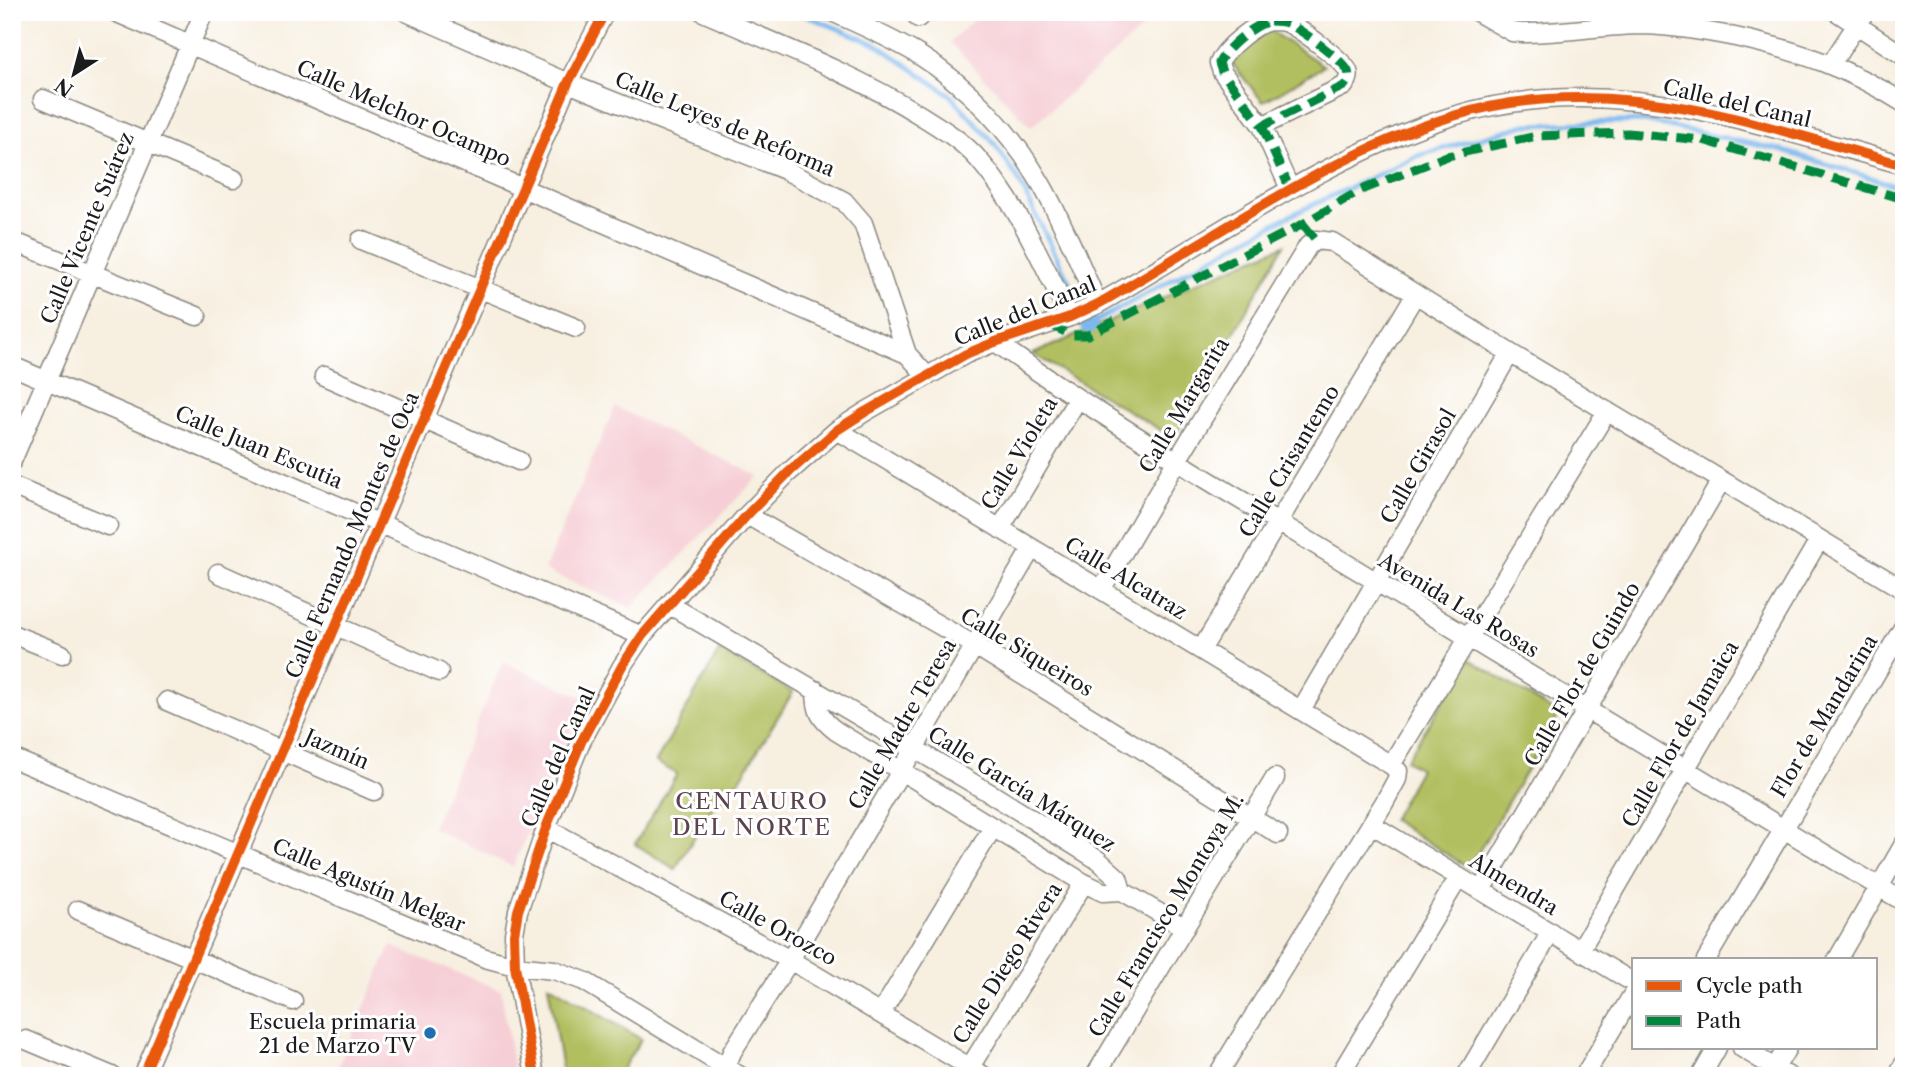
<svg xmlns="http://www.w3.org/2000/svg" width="1916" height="1088" viewBox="0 0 1916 1088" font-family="'Libre Caslon Text',serif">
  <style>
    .built { fill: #f6cfd6 }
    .green { fill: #b2bf61; stroke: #676e3e; stroke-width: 2 }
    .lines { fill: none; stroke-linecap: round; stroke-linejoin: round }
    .stream { stroke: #7cb8ee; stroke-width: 5 }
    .canal { stroke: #7cb8ee; stroke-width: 18 }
    .minor-casing { stroke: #8a867e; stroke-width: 21 }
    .minor { stroke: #fff; stroke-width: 18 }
    .quiet { stroke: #00873e; stroke-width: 9; stroke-dasharray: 18 9; stroke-linecap: butt }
    .cycleway-casing { stroke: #fff; stroke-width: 15 }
    .cycleway { stroke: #e8590c; stroke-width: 10 }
    .poi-dot { fill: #1f6fb2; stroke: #fff; stroke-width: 2.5 }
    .labels { text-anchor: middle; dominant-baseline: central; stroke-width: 6; stroke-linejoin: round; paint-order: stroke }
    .street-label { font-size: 21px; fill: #1c1c1c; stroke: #fff }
    .poi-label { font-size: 21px; fill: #1c1c1c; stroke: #fff; text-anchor: end }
    .neighbourhood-label { font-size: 23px; letter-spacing: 2px; fill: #5d434f; stroke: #fff }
  </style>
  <rect width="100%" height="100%" fill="#fff"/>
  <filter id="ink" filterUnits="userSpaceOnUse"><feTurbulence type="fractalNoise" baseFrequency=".0143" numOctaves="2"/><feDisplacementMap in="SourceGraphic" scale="14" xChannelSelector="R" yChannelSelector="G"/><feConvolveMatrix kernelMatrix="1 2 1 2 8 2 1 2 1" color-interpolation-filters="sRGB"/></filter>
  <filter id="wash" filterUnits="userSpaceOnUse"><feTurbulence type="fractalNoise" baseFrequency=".00686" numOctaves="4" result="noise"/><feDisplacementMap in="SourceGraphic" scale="28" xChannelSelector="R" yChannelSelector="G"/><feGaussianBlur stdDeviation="1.57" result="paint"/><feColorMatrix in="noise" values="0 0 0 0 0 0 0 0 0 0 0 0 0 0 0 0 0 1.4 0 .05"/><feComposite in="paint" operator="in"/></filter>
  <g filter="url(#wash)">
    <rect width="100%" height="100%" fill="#f7efe0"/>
    <path class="built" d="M982 12H1161L1031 127 950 42Z
      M615 407 759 476 631 608 544 570Z
      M503 662 585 698 513 867 432 828Z
      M391 946 501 990 515 1076H334Z"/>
    <path class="green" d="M1266 28 1324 66 1263 102 1230 61Z
      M1284 245 1174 438 1033 354Z
      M719 651 793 692 727 801 719 797 675 869 635 844 677 774 656 762Z
      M1470 659 1559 715 1469 868 1392 820 1420 769 1406 760Z
      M548 984 641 1039 618 1076H563Z"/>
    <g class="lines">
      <path class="stream" d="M797 12 876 44 949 94 994 143 1019 181 1075 294
        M1089 325 1285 218 1417 156 1526 125 1644 121 1780 150 1904 188"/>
      <path class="canal" d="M1082 311 1089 325"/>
    </g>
  </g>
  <g filter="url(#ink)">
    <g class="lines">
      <g class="minor-casing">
        <path id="minor" d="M115 12 907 354
          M406 12 568 83 785 170 844 201 863 223 907 354 927 376
          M703 12C776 44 852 73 920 115 942 129 963 141 979 160 1019 206 1043 265 1070 317
          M832 12C861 25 891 38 919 55 967 85 1012 133 1040 182 1063 221 1079 263 1098 304
          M1477 12 1512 32 1522 33C1563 33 1604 25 1645 25 1676 26 1705 31 1735 37 1800 51 1848 68 1904 103
          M1837 12 1904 56
          M918 18 925 12
          M1270 21C1276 21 1282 21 1287 23 1299 28 1343 60 1348 71 1350 77 1348 81 1344 86L1262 126 1222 72 1219 63C1225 48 1255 24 1270 21Z
          M1831 64 1865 12
          M43 99 234 179
          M1262 126 1290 189
          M361 240 576 328
          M12 241 197 316
          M995 342C1087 407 1181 465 1278 522L1904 902
          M12 366 642 636
          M324 376 519 461
          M837 430 1391 765 1398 771 1397 779 1384 803 1217 1076
          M12 461 204 12
          M12 486 108 526
          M747 515 974 645 1278 834
          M1000 529 1077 400
          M218 573 439 672
          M1101 590 1176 462 1308 246 1316 240 1332 242 1510 353 1904 590
          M670 605 993 795 1098 860 1118 878 1122 891
          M12 634 62 654
          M1201 650 1415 295
          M816 690C816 711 820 719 836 731L1084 883 1103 892 1122 891 1185 928
          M167 701 374 791
          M1301 710 1510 353
          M12 758 485 958 515 966 554 970 584 981 740 1076
          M1391 765 1607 411
          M1371 824 1634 983
          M546 828 790 960 984 1076
          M1481 890 1721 481
          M78 910 293 1001
          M1580 950 1819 540
          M1706 960 1904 626
          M1837 960 1904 844
          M881 1013 993 827
          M26 1040 112 1076
          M1742 1048 1788 1076
          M970 1067 1084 883
          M1775 1068 1787 1048
          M143 1076 568 83 605 12
          M535 1076 515 966 514 934 518 911 546 828 581 742 622 666 642 636 747 515 788 473 837 430 865 412 966 354 995 342 1070 317 1098 304C1214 238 1325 156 1453 116 1512 98 1576 95 1636 101 1723 109 1819 142 1904 165
          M728 1076V1062L732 1052 790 960 1032 548
          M1095 1076 1275 778
          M1339 1076 1459 877
          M1466 1076 1551 932
          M1584 1076 1634 992
          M1701 1076 1717 1048
          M1897 1076 1904 1064"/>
      </g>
      <use href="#minor" class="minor"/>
      <path class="quiet" d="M1270 21C1276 21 1282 21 1287 23 1299 28 1343 60 1348 71 1350 77 1348 81 1344 86L1262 126 1222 72 1219 63C1225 48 1255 24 1270 21Z
        M1262 126 1290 189
        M1303 224 1316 240
        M1049 324 1071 335H1088L1303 224 1359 191 1447 156 1537 136 1628 133 1703 140 1904 199"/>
      <g class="cycleway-casing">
        <path id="cycleway" d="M143 1076 568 83 605 12
          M535 1076 515 966 514 934 518 911 546 828 581 742 622 666 642 636 747 515 788 473 837 430 865 412 966 354 995 342 1070 317 1098 304C1214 238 1325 156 1453 116 1512 98 1576 95 1636 101 1723 109 1819 142 1904 165"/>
      </g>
      <use href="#cycleway" class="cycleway"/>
    </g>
  </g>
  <circle class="poi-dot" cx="430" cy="1033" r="7"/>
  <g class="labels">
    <g class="street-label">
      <text transform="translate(1737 103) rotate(13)">Calle del Canal</text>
      <text transform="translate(404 113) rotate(24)">Calle Melchor Ocampo</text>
      <text transform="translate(725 124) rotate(23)">Calle Leyes de Reforma</text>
      <text transform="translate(87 228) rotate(-67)">Calle Vicente Suárez</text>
      <text transform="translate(1025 311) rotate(-22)">Calle del Canal</text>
      <text transform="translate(1184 405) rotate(-59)">Calle Margarita</text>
      <text transform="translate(259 447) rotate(23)">Calle Juan Escutia</text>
      <text transform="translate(1019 453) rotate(-59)">Calle Violeta</text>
      <text transform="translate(1289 461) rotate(-59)">Calle Crisantemo</text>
      <text transform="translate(1418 466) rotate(-60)">Calle Girasol</text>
      <text transform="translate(352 535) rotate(-67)">Calle Fernando Montes de Oca</text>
      <text transform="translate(1126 578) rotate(31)">Calle Alcatraz</text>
      <text transform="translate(1459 605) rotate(31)">Avenida Las Rosas</text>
      <text transform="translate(1027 652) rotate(31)">Calle Siqueiros</text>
      <text transform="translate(1582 674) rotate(-60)">Calle Flor de Guindo</text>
      <text transform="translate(1824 716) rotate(-59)">Flor de Mandarina</text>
      <text transform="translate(902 724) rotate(-60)">Calle Madre Teresa</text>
      <text transform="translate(1680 734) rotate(-60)">Calle Flor de Jamaica</text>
      <text transform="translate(337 749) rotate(24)">Jazmín</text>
      <text transform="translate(558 757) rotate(-66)">Calle del Canal</text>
      <text transform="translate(1022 789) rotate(32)">Calle García Márquez</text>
      <text transform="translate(1514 884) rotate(31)">Almendra</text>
      <text transform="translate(369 885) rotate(23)">Calle Agustín Melgar</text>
      <text transform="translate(1166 915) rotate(-59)">Calle Francisco Montoya M.</text>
      <text transform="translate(778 928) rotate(29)">Calle Orozco</text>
      <text transform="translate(1007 963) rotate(-58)">Calle Diego Rivera</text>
    </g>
    <g class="poi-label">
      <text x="416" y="1021">Escuela primaria<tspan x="416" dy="24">21 de Marzo TV</tspan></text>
    </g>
    <g class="neighbourhood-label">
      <text x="752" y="801">CENTAURO<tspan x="752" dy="26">DEL NORTE</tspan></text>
    </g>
  </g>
  <rect width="1916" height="1088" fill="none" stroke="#fff" stroke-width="42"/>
  <rect x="1632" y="958" width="245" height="91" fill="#ffffff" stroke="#a4a4a4" stroke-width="2"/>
  <rect x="1646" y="981" width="35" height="10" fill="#e8590c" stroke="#a4a4a4" stroke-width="2"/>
  <text x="1696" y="993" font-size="21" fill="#1c1c1c">Cycle path</text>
  <rect x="1646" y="1016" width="35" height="10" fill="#00873e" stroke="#a4a4a4" stroke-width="2"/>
  <text x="1696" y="1028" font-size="21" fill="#1c1c1c">Path</text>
  <g transform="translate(74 74) rotate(216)" stroke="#ffffff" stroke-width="5" paint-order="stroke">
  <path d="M0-5L12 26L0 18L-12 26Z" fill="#1c1c1c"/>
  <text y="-10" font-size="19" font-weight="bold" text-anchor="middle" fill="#1c1c1c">N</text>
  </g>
</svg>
